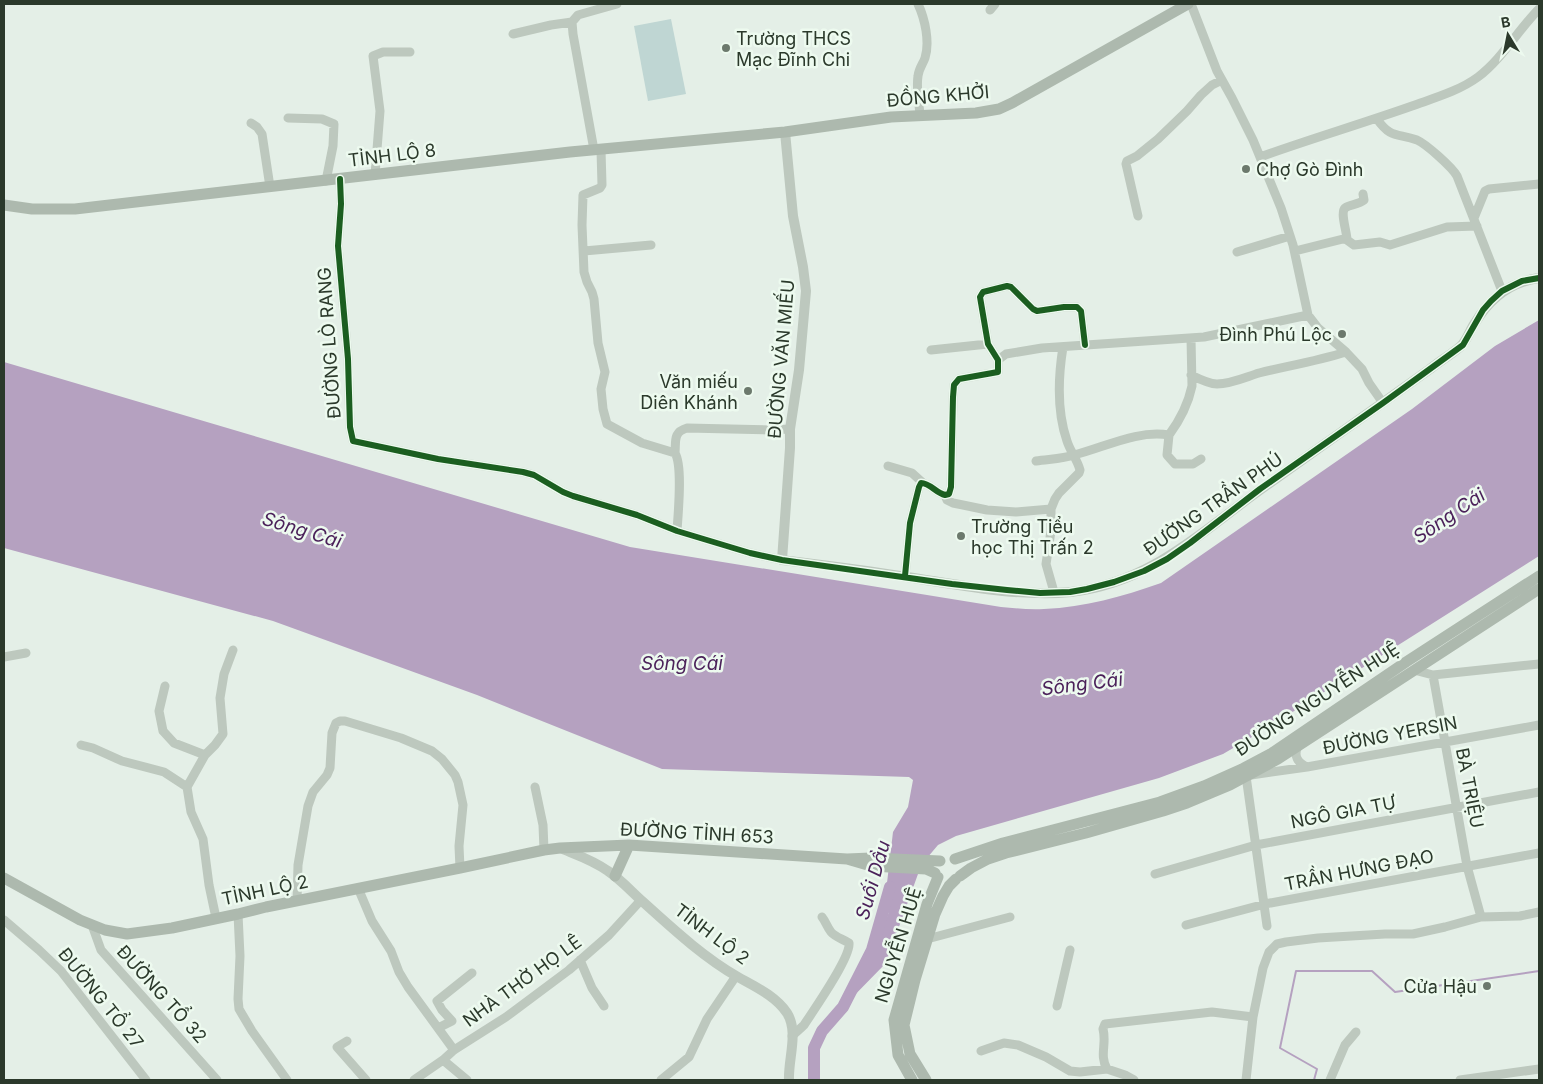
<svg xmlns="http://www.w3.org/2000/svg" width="1543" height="1084" viewBox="0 0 1543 1084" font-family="Inter,sans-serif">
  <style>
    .green { fill: #bfd6d3 }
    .water { fill: #b5a1c0 }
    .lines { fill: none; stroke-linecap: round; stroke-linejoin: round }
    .stream { stroke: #b5a1c0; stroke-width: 2 }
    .river { stroke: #b5a1c0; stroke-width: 12 }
    .minor { stroke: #bdc8be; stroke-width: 9 }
    .tertiary { stroke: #bdc8be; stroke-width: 10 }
    .secondary { stroke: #adb9ae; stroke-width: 11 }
    .cycleway-casing { stroke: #edfaef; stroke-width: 9 }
    .cycleway { stroke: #1b5e20; stroke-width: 6 }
    .poi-dot { fill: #6c796d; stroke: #edfaef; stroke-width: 2 }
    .labels { text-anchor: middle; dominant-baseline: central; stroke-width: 5; stroke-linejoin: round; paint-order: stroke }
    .poi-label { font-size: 18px; fill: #2b392b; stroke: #edfaef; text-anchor: start }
    .street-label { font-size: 18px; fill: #2b392b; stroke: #edfaef }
    .water-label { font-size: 19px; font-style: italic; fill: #4b215a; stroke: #edfaef }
  </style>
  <rect width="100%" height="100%" fill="#e4efe7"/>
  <path class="green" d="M671 19 686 94 648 101 634 26Z"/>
  <path class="water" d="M1539 320V556L1269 727 1223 754 1159 778 956 836 938 845 927 858 918 874 886 963 843 1007 872 954 889 912 885 900 893 832 908 807 913 780 909 777 662 769 477 695 273 621 4 548V362L630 547 1001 607C1015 608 1029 610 1044 609 1086 607 1121 597 1161 583L1412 409 1495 346Z"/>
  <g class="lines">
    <path class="stream" d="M1314 1080 1317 1069 1280 1048 1296 971H1372L1395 992 1539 971"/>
    <path class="river" d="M814 1080V1048L822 1031 843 1007 872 950 890 887"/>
    <path class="minor" d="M918 4C925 19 930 42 925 58 923 64 919 68 918 76 916 88 919 102 920 115
      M1191 4 1217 71 1232 98 1253 140 1281 208 1293 245 1308 315 1318 328 1346 352 1362 369 1369 383 1383 403
      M990 10 995 4
      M513 34 551 25 572 22
      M288 118 322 119 334 124 333 146 326 181
      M1377 119C1391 139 1397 133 1417 140 1426 144 1452 167 1457 176L1502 291
      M251 123 257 127 262 134 270 187
      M594 150 573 34 572 22 578 15 617 4
      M601 150 602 185 600 188 583 195 582 225 584 272 587 282 592 292 594 299 598 343 605 372 601 389 603 409 607 424 642 443 675 453C683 466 678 514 677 531
      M1260 157C1310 139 1361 124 1412 106 1434 98 1459 91 1478 77 1502 59 1518 30 1539 9
      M375 175 380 111 373 56 383 52H410
      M340 179 341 204 338 246 348 359 350 427 353 441 438 459 523 472 534 475 563 492 573 496 637 515 677 531 750 553 782 560
      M1138 216 1127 168 1126 164 1127 161 1137 156 1158 139 1187 111 1201 95 1212 85 1222 80
      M1474 218 1485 191 1489 189 1539 184
      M1347 240C1347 232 1340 213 1345 208 1350 204 1358 205 1364 200L1363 194
      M584 251 651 245
      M1295 251 1343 239 1347 240 1354 245 1380 242 1390 245 1447 227 1477 226
      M1237 252 1290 236
      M931 350 988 344
      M998 360 1006 354 1042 348 1204 337 1308 315
      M1191 375C1199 379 1209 384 1217 384 1231 384 1246 377 1259 373 1288 366 1317 361 1346 352
      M1169 435 1167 455 1175 464H1193L1201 459
      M675 453C676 441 673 432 687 428L770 430 790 429
      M1036 461C1048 459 1062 459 1074 455 1106 447 1136 430 1169 435 1180 420 1188 405 1192 386L1191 338
      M888 466 912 473 923 483
      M945 495 947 500 953 503 987 510 1016 512 1051 509
      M905 576 910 523 919 487 921 483C930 483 936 493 945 495L949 494 951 487 953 397 954 385 959 379 998 372V360L988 344 980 297 983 292 1007 286 1011 287 1033 309 1037 311 1064 307H1077L1081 311 1085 345
      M1054 592 1046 564 1051 531V509L1055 499 1059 493 1079 473 1080 470C1077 459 1070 451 1067 441 1057 412 1058 378 1063 347
      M4 657 26 653
      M1414 670 1433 675 1539 664
      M1433 675 1467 866 1481 917
      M165 686 159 711 163 731 174 743 205 755
      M81 745 93 748 122 761 164 772 187 787
      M1298 746C1293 756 1298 763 1307 767
      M1243 772 1246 776 1267 926
      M1251 775 1307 767 1539 725
      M535 787 543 825 544 850
      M1155 874 1256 845 1539 792
      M358 888 372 921 391 951 399 972 408 987 454 1050
      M297 901 298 865 308 806 313 792 327 775 330 768 332 733 336 723 340 721H345L401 738 432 751 442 759 455 775 458 782 463 805 459 846 460 868
      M238 914 240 956 238 999 239 1009 252 1031 287 1080
      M216 918 209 885 203 839 191 812 187 787 205 755 215 745 223 734 220 698 224 674 233 650
      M4 920 39 950 61 971 146 1080
      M92 925 101 950 217 1080
      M1186 925 1265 904 1539 853
      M927 939 1010 917
      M580 960 592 988 604 1006
      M1057 1006 1070 950
      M438 1028 452 1021 442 1010 437 1001 472 973
      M792 1036C796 1032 800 1029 804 1025 813 1011 851 957 849 943 843 939 835 937 831 932 827 927 826 922 822 917
      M347 1041 337 1047 366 1080
      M981 1051 1004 1043 1018 1045 1046 1057 1070 1071 1080 1072 1107 1069 1125 1075 1134 1080
      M443 1060 467 1080
      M1107 1069C1099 1055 1107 1044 1103 1029L1105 1024 1212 1012 1253 1017
      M414 1080 443 1060 454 1050 506 1017 569 970 609 935 641 900
      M661 1080 689 1057 707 1019 736 976
      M1246 1080 1253 1017 1263 968 1269 952 1277 944 1286 942 1318 938 1385 934H1413L1445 927 1481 917 1520 916 1539 912
      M1330 1080 1345 1045 1356 1032
      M1460 1080 1539 1069"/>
    <path class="tertiary" d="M785 132 793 216 803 267 806 291 799 370 790 429V448L782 560C823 565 865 570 907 577 960 585 1017 597 1071 592 1152 583 1204 529 1267 485 1321 446 1376 408 1430 369 1440 361 1452 354 1461 346 1467 340 1470 330 1475 323 1490 298 1510 282 1539 278
      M560 848C577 855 593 860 608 871 620 879 631 891 642 901 672 928 703 957 738 977 754 986 776 996 787 1013 799 1032 788 1059 789 1080"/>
    <path class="secondary" d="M4 205 32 209H75L570 152 785 132 891 117 976 113 999 109 1012 103 1188 4
      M955 859 1003 843 1160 802 1204 786 1242 769 1272 753 1406 662 1539 576
      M935 873 926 869 871 866 847 859 871 858 940 861
      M615 876 629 845
      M960 876 971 868 988 859 1006 853 1086 833 1163 811 1187 803 1230 785 1278 759 1539 589
      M4 878 80 920 105 930 127 934 172 928 238 914 266 907 460 868 544 850 560 848 629 845 847 859
      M912 1080 898 1055 894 1020 927 904 938 877
      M926 1080 910 1054 904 1025 915 980 935 914 943 896 949 886 956 879"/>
    <g class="cycleway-casing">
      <path id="cycleway" d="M340 179 341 204 338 246 348 359 350 427 353 441 438 459 523 472 534 475 563 492 573 496 637 515 677 531 750 553 782 560 952 584 1007 590 1040 593 1070 592 1087 589 1114 582 1144 571 1167 559 1190 543 1260 489 1383 403 1463 345 1483 310 1491 301 1502 291 1522 281 1539 278
        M905 576 910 523 919 487 921 483C930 483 936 493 945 495L949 494 951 487 953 397 954 385 959 379 998 372V360L988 344 980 297 983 292 1007 286 1011 287 1033 309 1037 311 1064 307H1077L1081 311 1085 345"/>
    </g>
    <use href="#cycleway" class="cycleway"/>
  </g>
  <g class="poi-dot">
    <circle cx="726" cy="48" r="5"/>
    <circle cx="1246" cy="169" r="5"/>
    <circle cx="1342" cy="334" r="5"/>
    <circle cx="748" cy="391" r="5"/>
    <circle cx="961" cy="536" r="5"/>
    <circle cx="1487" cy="986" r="5"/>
  </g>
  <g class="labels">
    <g class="poi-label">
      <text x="736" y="38">Trường THCS<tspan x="736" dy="21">Mạc Đĩnh Chi</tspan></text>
      <text x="1256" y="169">Chợ Gò Đình</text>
      <text x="1332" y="334" text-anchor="end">Đình Phú Lộc</text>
      <text x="738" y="381" text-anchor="end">Văn miếu<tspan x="738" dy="21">Diên Khánh</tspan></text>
      <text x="971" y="526">Trường Tiểu<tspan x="971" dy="21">học Thị Trấn 2</tspan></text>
      <text x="1477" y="986" text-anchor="end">Cửa Hậu</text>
    </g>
    <g class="street-label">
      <text transform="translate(938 96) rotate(-5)">ĐỒNG KHỞI</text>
      <text transform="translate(392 155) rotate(-7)">TỈNH LỘ 8</text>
      <text transform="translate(329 343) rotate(-94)">ĐƯỜNG LÒ RANG</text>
      <text transform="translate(781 359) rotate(-85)">ĐƯỜNG VĂN MIẾU</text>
      <text transform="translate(1213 504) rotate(-35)">ĐƯỜNG TRẦN PHÚ</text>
      <text transform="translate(1317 699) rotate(-33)">ĐƯỜNG NGUYỄN HUỆ</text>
      <text transform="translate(1390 735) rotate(-11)">ĐƯỜNG YERSIN</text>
      <text transform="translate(1470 788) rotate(79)">BÀ TRIỆU</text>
      <text transform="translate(1343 812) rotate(-11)">NGÔ GIA TỰ</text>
      <text transform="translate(697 833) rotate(3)">ĐƯỜNG TỈNH 653</text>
      <text transform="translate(1359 870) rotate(-11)">TRẦN HƯNG ĐẠO</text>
      <text transform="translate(265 890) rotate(-12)">TỈNH LỘ 2</text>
      <text transform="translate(712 934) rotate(37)">TỈNH LỘ 2</text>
      <text transform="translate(898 945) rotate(-73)">NGUYỄN HUỆ</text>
      <text transform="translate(522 981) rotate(-36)">NHÀ THỜ HỌ LÊ</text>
      <text transform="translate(162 994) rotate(48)">ĐƯỜNG TỔ 32</text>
      <text transform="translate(101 998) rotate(51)">ĐƯỜNG TỔ 27</text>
    </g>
    <g class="water-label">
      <text transform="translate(1449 516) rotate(-34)">Sông Cái</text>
      <text transform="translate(302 530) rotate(17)">Sông Cái</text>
      <text x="682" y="663">Sông Cái</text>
      <text transform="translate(1082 684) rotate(-7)">Sông Cái</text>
      <text transform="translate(873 880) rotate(-74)">Suối Dầu</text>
    </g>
  </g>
  <rect width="1543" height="1084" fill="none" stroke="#2b392b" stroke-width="10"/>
  <g transform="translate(1508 35) rotate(350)" stroke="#edfaef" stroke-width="4" paint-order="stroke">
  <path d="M0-4L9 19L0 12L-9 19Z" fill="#2b392b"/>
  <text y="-8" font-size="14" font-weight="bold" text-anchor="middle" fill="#2b392b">B</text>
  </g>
</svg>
